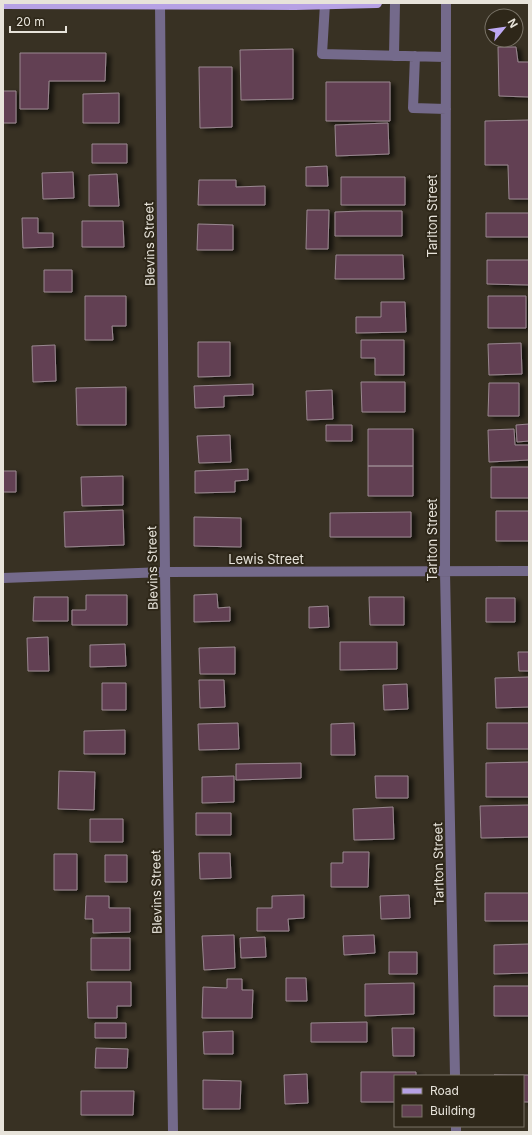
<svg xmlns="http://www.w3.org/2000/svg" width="532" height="1135" viewBox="0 0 532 1135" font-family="Inter,sans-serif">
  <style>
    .building { fill: #624052; stroke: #998790; filter: url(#shadow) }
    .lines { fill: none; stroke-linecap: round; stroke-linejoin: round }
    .minor { stroke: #746a8b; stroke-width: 10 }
    .major { stroke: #b6a1e4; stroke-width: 10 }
    .labels { text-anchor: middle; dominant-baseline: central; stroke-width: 4; stroke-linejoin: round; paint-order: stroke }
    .street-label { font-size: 13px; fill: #e7e3da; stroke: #2e2719 }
  </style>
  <defs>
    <filter id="shadow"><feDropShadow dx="4.5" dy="2.5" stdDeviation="2" flood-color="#0009"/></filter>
  </defs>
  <rect width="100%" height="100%" fill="#383123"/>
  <path class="building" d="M498 47H516L518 62H529V97L499 96Z
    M293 49V99L241 100 240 50Z
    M20 53H106L105 81H49L48 109H20Z
    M199 67H232V127L200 128Z
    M326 82H390V121H326Z
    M3 91H16V123H3Z
    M119 93V123H83V94Z
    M529 120V199H509L508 165H485V121Z
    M388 123 389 154 336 156 335 125Z
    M92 144H127V163H92Z
    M327 166 328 186H306V167Z
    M73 172 74 198 43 199 42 173Z
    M117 174 119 206H89V175Z
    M341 177H405V205H341Z
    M199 180H236V187L265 186V205H198Z
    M307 210H329L328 249H306Z
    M362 211H402V236H335V212Z
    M486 213H529V237H486Z
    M22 218H38V233H53V247L23 248Z
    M82 221H123L124 247H82Z
    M198 224 233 225V250H197Z
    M336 255H403L404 279H335Z
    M487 260H529V285L487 284Z
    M44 270H72V292H44Z
    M85 296H126V326H112L113 340H85Z
    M488 296H526V328H488Z
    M381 302H405L406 332 356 333V317H381Z
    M361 340H404V375H375V358H361Z
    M198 342H230V376L198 377Z
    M521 343 522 374 489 375 488 344Z
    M55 345 56 381 33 382 32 346Z
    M361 382H405V412H362Z
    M489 383H519V416H488Z
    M253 384V395L224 396V407L195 408 194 386Z
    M126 387V425H77L76 388Z
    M332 390 333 419 307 420 306 391Z
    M529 424V441L517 442 516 425Z
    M326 425H352V441H326Z
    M368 429H413V466H368Z
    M514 429 515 445H529V460L489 462 488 430Z
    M230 435 231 462 199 463 197 436Z
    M368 466H413V496H368Z
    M491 467H529V498H491Z
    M248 469V480L235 481V492L195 493V471Z
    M3 471H16V492H3Z
    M123 476V505L82 506 81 477Z
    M123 510 124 545 65 547 64 512Z
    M496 511H529V541H496Z
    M411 512V537H330V513Z
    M194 517 241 518V547L194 546Z
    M217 594 218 608 230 607V621L194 622V595Z
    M86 595H127V625H72V610H86Z
    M34 597H68V621H33Z
    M369 597H404V625H370Z
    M486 598H515V622H486Z
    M328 606 329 627 309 628V607Z
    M48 637 49 671H28L27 638Z
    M340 642H397V669L340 670Z
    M125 644 126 666 90 667V645Z
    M235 647V674H200L199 648Z
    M518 652H529V671H519Z
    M529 677V707L496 708 495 678Z
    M199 680H224L225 707 200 708Z
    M102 683H126V710H102Z
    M407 684 408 709 384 710 383 685Z
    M238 723 239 749 199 750 198 724Z
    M354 723 355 755H331V724Z
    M487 723H529V749H487Z
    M125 730V754H84V731Z
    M529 762V797H486V763Z
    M301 763V778L236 780V764Z
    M59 771 95 772 94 810 58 809Z
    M234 776V802L202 803V777Z
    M375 776H408V798H376Z
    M529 805V837L481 838 480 806Z
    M393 807 394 839 354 840 353 809Z
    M196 813H231V835H196Z
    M90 819H123V842H90Z
    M343 852H369L368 887H331V863H343Z
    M199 853H230L231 878 200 879Z
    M54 854H77V890H54Z
    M105 855H127V882H105Z
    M485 893H529V921H485Z
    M304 895V918L288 919 289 931H257V908H272V896Z
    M409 895 410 918 381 919 380 896Z
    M86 896H109V908H130V932L93 933V919H85Z
    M234 935 235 968 204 970 202 936Z
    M374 935 375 953 344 955 343 936Z
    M265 937 266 957 241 958 240 938Z
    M91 938H130V970H91Z
    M529 944V973L494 974V945Z
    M389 952H417V974H389Z
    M286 978H306L307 1001H286Z
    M227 979H242V990H253L252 1018H202L203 987 227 988Z
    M87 982H131V1006H117V1018H88Z
    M414 983V1014L365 1016V984Z
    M494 986H529V1016H494Z
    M367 1022V1042H311V1023Z
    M95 1023H126V1038H95Z
    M392 1028H414V1056H393Z
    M233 1031V1054H204L203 1032Z
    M96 1048 128 1049 127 1068H95Z
    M361 1072H416V1076H395V1102H361Z
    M307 1074 308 1103 285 1104 284 1075Z
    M494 1075H529V1102H523V1076Z
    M203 1080 241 1081 240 1109H203Z
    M81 1091H134L133 1115H81Z"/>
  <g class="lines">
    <path class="minor" d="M160 3 165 572 173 1132
      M446 3 445 572 455 1076
      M325 4 322 54 446 57
      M394 56 395 3
      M415 56 413 108 446 109
      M3 578 165 572 529 571
      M456 1126V1132"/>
    <path class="major" d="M3 4 295 5 377 3"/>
  </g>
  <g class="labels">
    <g class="street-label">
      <text transform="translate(432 216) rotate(-90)">Tarlton Street</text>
      <text transform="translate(149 244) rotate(-91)">Blevins Street</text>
      <text transform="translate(432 540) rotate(-90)">Tarlton Street</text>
      <text x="266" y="559">Lewis Street</text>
      <text transform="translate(152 568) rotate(-91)">Blevins Street</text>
      <text transform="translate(438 864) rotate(-91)">Tarlton Street</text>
      <text transform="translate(156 892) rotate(-91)">Blevins Street</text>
    </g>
  </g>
  <rect width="532" height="1135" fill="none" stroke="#e7e3da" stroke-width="8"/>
  <rect x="394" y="1075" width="130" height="52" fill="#2e2719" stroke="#787266"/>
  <rect x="402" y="1088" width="20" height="6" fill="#b6a1e4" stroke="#787266"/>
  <text x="430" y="1095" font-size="12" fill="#e7e3da">Road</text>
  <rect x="402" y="1105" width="20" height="12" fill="#624052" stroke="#787266"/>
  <text x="430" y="1115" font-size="12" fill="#e7e3da">Building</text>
  <g transform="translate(504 28) rotate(61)"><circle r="19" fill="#2e2719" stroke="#787266"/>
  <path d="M0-3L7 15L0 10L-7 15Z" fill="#bea9f4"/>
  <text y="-6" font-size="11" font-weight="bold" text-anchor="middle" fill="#e7e3da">N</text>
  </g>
  <path d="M10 26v6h56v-6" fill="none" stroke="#e7e3da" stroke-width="2"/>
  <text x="16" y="26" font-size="12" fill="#e7e3da" stroke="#2e2719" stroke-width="3" paint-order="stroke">20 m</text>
</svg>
